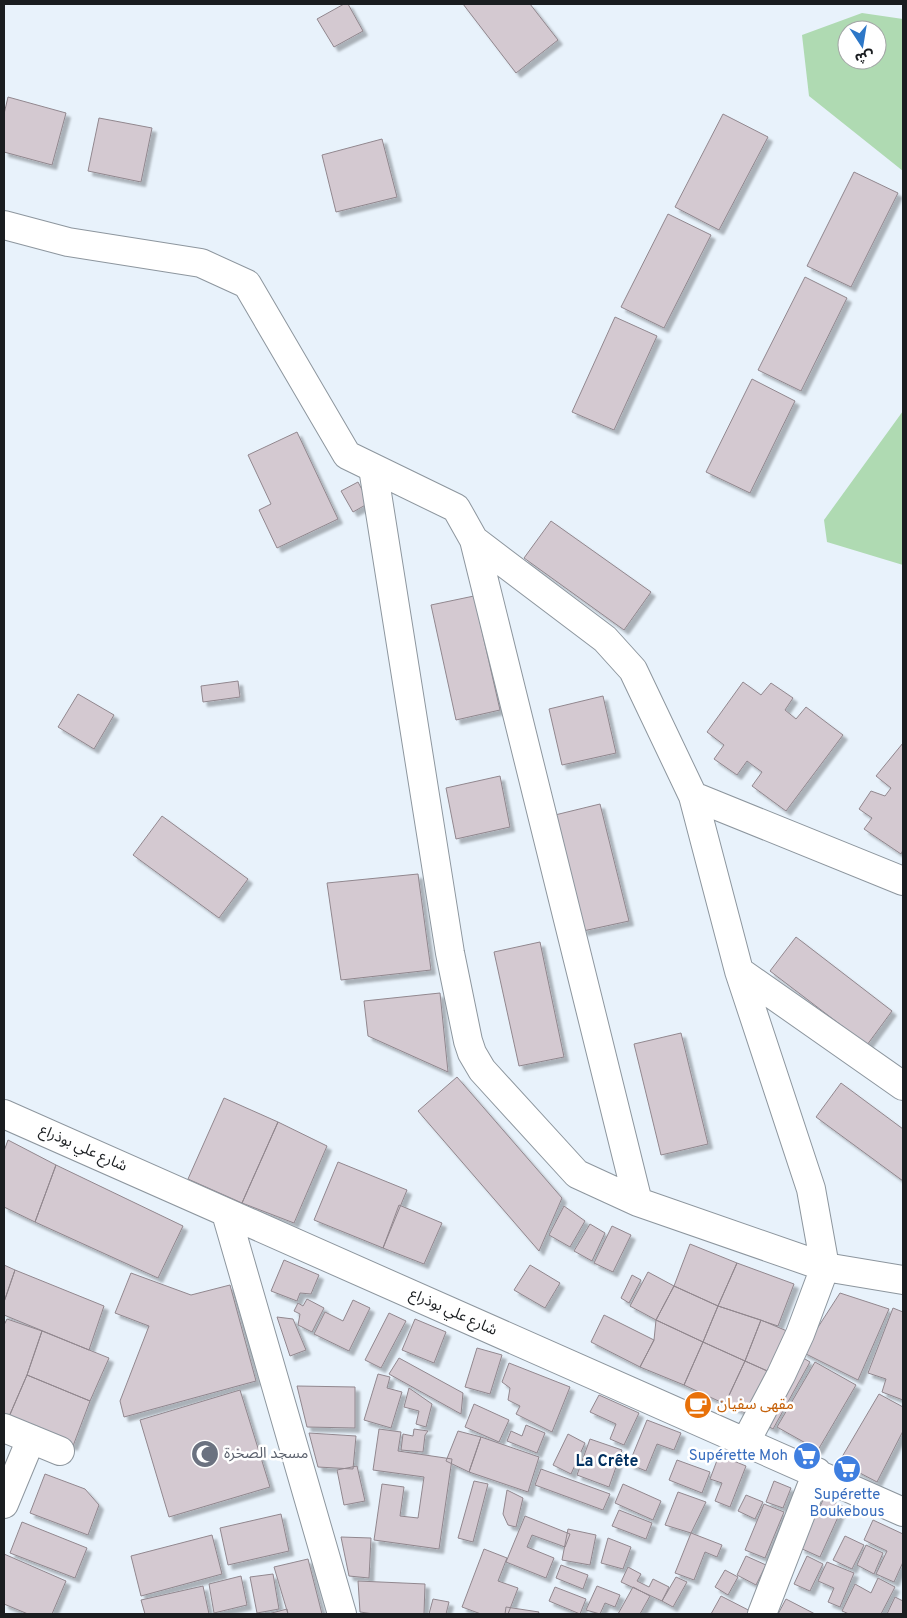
<svg xmlns="http://www.w3.org/2000/svg" width="907" height="1618" viewBox="0 0 907 1618" font-family="Overpass,'Noto Sans Arabic',sans-serif">
  <style>
    .green { fill: #afdab2; fill-rule: evenodd }
    .building { fill: #d4c9d1; stroke: #91878e; filter: url(#shadow) }
    .lines { fill: none; stroke-linecap: round; stroke-linejoin: round }
    .street-casing { stroke: #8d969e; stroke-width: 30 }
    .street { stroke: #fff; stroke-width: 28 }
    .labels { text-anchor: middle; dominant-baseline: central; stroke-width: 5; stroke-linejoin: round; paint-order: stroke }
    .street-label { font-size: 15px; fill: #1a1d20; stroke: #fff }
    .food-label { font-size: 15px; fill: #c56008; stroke: #fff; text-anchor: start }
    .worship-label { font-size: 15px; fill: #5b616d; stroke: #fff; text-anchor: start }
    .shop-label { font-size: 15px; fill: #366cbe; stroke: #fff; text-anchor: end }
    .neighbourhood-label { font-size: 16px; font-weight: bold; fill: #003061; stroke: #fff }
  </style>
  <defs>
    <filter id="shadow"><feDropShadow dx="4.5" dy="4.5" stdDeviation="1" flood-color="#0004"/></filter>
  </defs>
  <rect width="100%" height="100%" fill="#e8f2fb"/>
  <path class="green" d="M862 13 903 19V171L809 96 802 35ZM847 30H877V60H847Z
    M903 411V565L827 542 824 520Z"/>
  <path class="building" d="M344 4H348L363 31 334 47 317 19Z
    M463 4H530L558 40 516 73Z
    M8 97 66 113 52 165 4 152V114Z
    M723 114 768 137 719 230 675 207Z
    M99 118 152 128 141 182 88 171Z
    M382 139 397 197 336 212 322 155Z
    M854 172 898 193 851 287 807 266Z
    M668 214 711 235 664 328 621 307Z
    M805 277 847 298 801 391 758 370Z
    M615 317 657 336 614 430 572 412Z
    M752 379 795 401 750 493 706 472Z
    M297 432 338 519 277 548 259 510 271 504 248 455Z
    M358 482 369 503 353 512 341 491Z
    M551 521 651 592 624 630 524 558Z
    M474 596 500 710 456 720 431 605Z
    M238 681 240 697 203 702 201 686Z
    M743 682 761 695 771 683 793 698 785 710 796 719 806 707 843 735 786 811 752 786 762 772 747 761 737 775 714 759 724 745 707 732Z
    M78 694 114 715 94 749 58 727Z
    M603 696 616 753 562 765 549 709Z
    M903 743V850L901 854 864 829 872 818 859 809 871 791 885 796 891 788 876 776Z
    M500 776 510 827 456 839 446 788Z
    M600 804 629 921 583 931 555 815Z
    M162 816 248 879 219 918 133 855Z
    M418 874 431 970 341 980 327 883Z
    M796 937 892 1011 867 1045 770 971Z
    M540 942 564 1057 519 1066 494 952Z
    M440 993 448 1072 368 1036 364 1001Z
    M681 1033 708 1144 661 1155 634 1044Z
    M457 1077 562 1198 539 1251 418 1111Z
    M841 1083 903 1129V1181L816 1117Z
    M224 1098 278 1122 242 1203 188 1179Z
    M278 1122 327 1146 294 1223 242 1203Z
    M8 1140 56 1165 35 1222 4 1207V1151Z
    M338 1162 407 1190 383 1248 314 1220Z
    M56 1165 183 1226 158 1278 35 1222Z
    M399 1205 442 1223 424 1264 383 1248Z
    M564 1206 585 1221 570 1247 549 1235Z
    M590 1224 605 1233 592 1261 574 1251Z
    M612 1226 631 1235 613 1272 594 1263Z
    M690 1244 737 1263 718 1306 674 1286Z
    M284 1260 319 1275 311 1294 300 1293 297 1301 271 1291Z
    M737 1263 794 1284 778 1326 718 1306Z
    M4 1265 15 1270 4 1302Z
    M530 1265 560 1283 545 1308 514 1290Z
    M15 1270 104 1306 89 1350 4 1315V1302Z
    M648 1272 674 1286 656 1320 630 1306Z
    M131 1273 191 1295 230 1285 256 1381 124 1417 120 1401 149 1326 115 1313Z
    M632 1275 641 1280 629 1303 621 1298Z
    M674 1286 718 1306 703 1342 656 1320Z
    M840 1293 889 1309 858 1380 802 1352Z
    M307 1299 324 1308 312 1332 298 1325 300 1314 294 1311 298 1303 303 1306Z
    M353 1300 370 1308 349 1351 314 1334 325 1312 343 1321Z
    M718 1306 761 1320 745 1361 703 1342Z
    M893 1308 903 1312V1400L882 1392 886 1379 868 1373Z
    M389 1313 406 1321 381 1368 365 1360Z
    M604 1315 654 1340 640 1367 591 1342Z
    M277 1317 293 1319 306 1350 290 1356Z
    M7 1319 42 1331 27 1375 8 1419 4 1417V1325Z
    M415 1319 446 1332 434 1363 402 1350Z
    M656 1320 703 1342 684 1385 640 1367 654 1340Z
    M761 1320 794 1334 774 1374 745 1361Z
    M42 1331 109 1358 90 1401 27 1375Z
    M703 1342 745 1361 725 1404 684 1385Z
    M477 1348 502 1355 490 1394 465 1387Z
    M795 1353 810 1362 773 1429 761 1422Z
    M399 1358 463 1393 461 1414 389 1374Z
    M745 1361 774 1374 755 1417 725 1404Z
    M815 1362 856 1385 818 1450 777 1427Z
    M509 1363 570 1387 552 1432 516 1414 520 1406 508 1400 510 1388 502 1382Z
    M378 1374 390 1377 387 1388 402 1392 391 1428 364 1420Z
    M27 1375 90 1401 73 1446 8 1419Z
    M297 1386 355 1387V1428L307 1427Z
    M409 1388 432 1404 426 1427 416 1424 419 1411 404 1407Z
    M240 1390 270 1487 169 1517 140 1420Z
    M879 1394 903 1407V1431L877 1482 839 1462Z
    M599 1395 639 1413 624 1445 610 1439 616 1424 590 1412Z
    M474 1404 509 1420 499 1442 465 1427Z
    M647 1420 681 1433 674 1450 657 1444 646 1471 629 1464Z
    M526 1425 545 1433 537 1453 507 1441 511 1431 522 1436Z
    M379 1429 401 1432 398 1451 452 1459 439 1549 374 1540 382 1484 404 1487 400 1516 418 1518 424 1477 373 1470Z
    M414 1429 428 1431 425 1435 423 1452 401 1450 403 1434 413 1436Z
    M458 1431 481 1437 469 1472 446 1461Z
    M309 1433 356 1436 353 1469 318 1467Z
    M568 1434 585 1443 571 1474 553 1465Z
    M481 1437 539 1457 528 1492 469 1472Z
    M590 1439 622 1450 609 1487 577 1475Z
    M719 1455 746 1466 730 1507 715 1501 722 1483 710 1479Z
    M677 1460 710 1472 702 1493 669 1480Z
    M357 1466 365 1501 344 1505 337 1470Z
    M541 1469 610 1494 603 1510 535 1485Z
    M45 1474 85 1489 99 1505 88 1535 30 1513Z
    M474 1481 488 1484 473 1542 458 1538Z
    M774 1481 791 1488 783 1508 766 1502Z
    M623 1484 661 1501 653 1520 615 1503Z
    M507 1490 523 1498 516 1527 508 1525 503 1514Z
    M678 1492 706 1502 691 1533 665 1525Z
    M746 1495 763 1502 755 1519 738 1511Z
    M824 1498 843 1506 820 1557 800 1548Z
    M764 1504 784 1512 765 1558 745 1550Z
    M619 1510 652 1523 646 1539 612 1526Z
    M281 1514 289 1551 228 1565 220 1528Z
    M525 1516 570 1534 565 1547 532 1535 527 1547 554 1558 546 1578 506 1562Z
    M873 1520 903 1534V1562L894 1582 876 1574 887 1551 864 1540Z
    M22 1522 87 1548 75 1578 10 1553Z
    M568 1529 596 1535 590 1565 562 1560Z
    M691 1533 722 1545 717 1557 705 1552 694 1580 675 1573Z
    M212 1535 222 1574 141 1596 131 1556Z
    M845 1536 864 1545 852 1569 833 1560Z
    M341 1537 371 1538 369 1578 349 1576Z
    M608 1538 631 1547 623 1569 601 1563Z
    M866 1545 883 1553 874 1574 857 1565Z
    M484 1549 507 1558 498 1581 518 1588 508 1614H481L462 1607Z
    M4 1554 66 1581 52 1614H28L4 1604Z
    M746 1556 766 1565 756 1585 737 1575Z
    M807 1556 823 1564 810 1591 794 1584Z
    M308 1559 322 1614H288L274 1567Z
    M827 1562 854 1573 840 1607 828 1602 834 1588 818 1581Z
    M561 1565 588 1575 583 1589 556 1578Z
    M628 1567 641 1574 637 1581 649 1587 653 1579 669 1587 662 1601 621 1582Z
    M725 1570 738 1577 728 1595 715 1587Z
    M273 1574 279 1609 257 1613 250 1577Z
    M241 1576 247 1605 214 1613 209 1584Z
    M676 1577 687 1582 673 1607 662 1601Z
    M878 1578 895 1587 881 1614H849L842 1611 855 1584 871 1593Z
    M358 1581 425 1584 424 1614H374L360 1612Z
    M203 1586 209 1614H145L141 1600Z
    M597 1586 620 1595 615 1607 605 1603 600 1614 586 1610Z
    M555 1587 586 1599 580 1614 549 1601Z
    M633 1587 650 1596 640 1614H618Z
    M721 1596 756 1614H711Z
    M895 1597 903 1601V1614H887Z
    M433 1599 449 1602 446 1614H429Z
    M786 1599 815 1614H778Z
    M506 1607 539 1612 538 1614H505Z
    M287 1609 288 1614H268Z"/>
  <g class="lines">
    <g class="street-casing">
      <path id="street" d="M4 225 68 242 201 263 247 284 347 455 456 508 474 540 605 639 633 670 693 796 739 971 811 1189 825 1267 800 1334 781 1375 745 1443
        M373 468 450 953 468 1041 472 1053 482 1070 577 1174 638 1202 825 1267 903 1280
        M474 540 638 1202
        M693 796 903 881
        M739 971 903 1086
        M4 1114 903 1512
        M226 1213 342 1614
        M4 1428 60 1451
        M4 1504 31 1439
        M762 1614 817 1472"/>
    </g>
    <use href="#street" class="street"/>
  </g>
  <defs>
    <g id="cafe-disc" transform="scale(1.4375)"><circle r="9.5" fill="#e8710a" stroke="#fff"/><path d="M-5.5-4.5H6V0H3Q3 3.5 0 3.5H-2.5Q-5.5 3.5-5.5 0ZM3-3.2v2h1.7v-2ZM-6 4.5H4V6H-6Z" fill="#fff"/></g>
    <g id="mosque-disc" transform="scale(1.4375)"><circle r="9.5" fill="#6b7280" stroke="#fff"/><path d="M3.5-4.9A6 6 0 1 0 3.5 4.9A5 5 0 1 1 3.5-4.9Z" fill="#fff"/></g>
    <g id="supermarket-disc" transform="scale(1.4375)"><circle r="9.5" fill="#3f7fe0" stroke="#fff"/><path d="M-6-5.5h2.5l.6 2H6L4.5 2H-2.5L-4.4-4H-6ZM-1.5 3.2a1.3 1.3 0 1 0 .1 0ZM3 3.2a1.3 1.3 0 1 0 .1 0Z" fill="#fff"/></g>
  </defs>
  <g fill-rule="evenodd">
    <use href="#cafe-disc" x="698" y="1405"/>
    <use href="#mosque-disc" x="205" y="1454"/>
    <use href="#supermarket-disc" x="807" y="1456"/>
    <use href="#supermarket-disc" x="847" y="1469"/>
  </g>
  <g class="labels">
    <g class="street-label">
      <text transform="translate(83 1149) rotate(24)">شارع علي بوذراع</text>
      <text transform="translate(453 1313) rotate(24)">شارع علي بوذراع</text>
    </g>
    <g class="food-label">
      <text x="717" y="1405">مقهى سفيان</text>
    </g>
    <g class="worship-label">
      <text x="224" y="1454">مسجد الصخرة</text>
    </g>
    <g class="shop-label">
      <text x="788" y="1456">Supérette Moh</text>
      <text x="847" y="1495" text-anchor="middle">Supérette<tspan x="847" dy="17">Boukebous</tspan></text>
    </g>
    <g class="neighbourhood-label">
      <text x="607" y="1462">La Crête</text>
    </g>
  </g>
  <rect width="907" height="1618" fill="none" stroke="#1a1d20" stroke-width="10"/>
  <g transform="translate(862 45) rotate(168)"><circle r="24" fill="#ffffff" stroke="#a3a5a6"/>
  <path d="M0-4L9 19L0 12L-9 19Z" fill="#2d77c7"/>
  <text y="-8" font-size="14" font-weight="bold" text-anchor="middle" fill="#1a1d20">ش</text>
  </g>
</svg>
